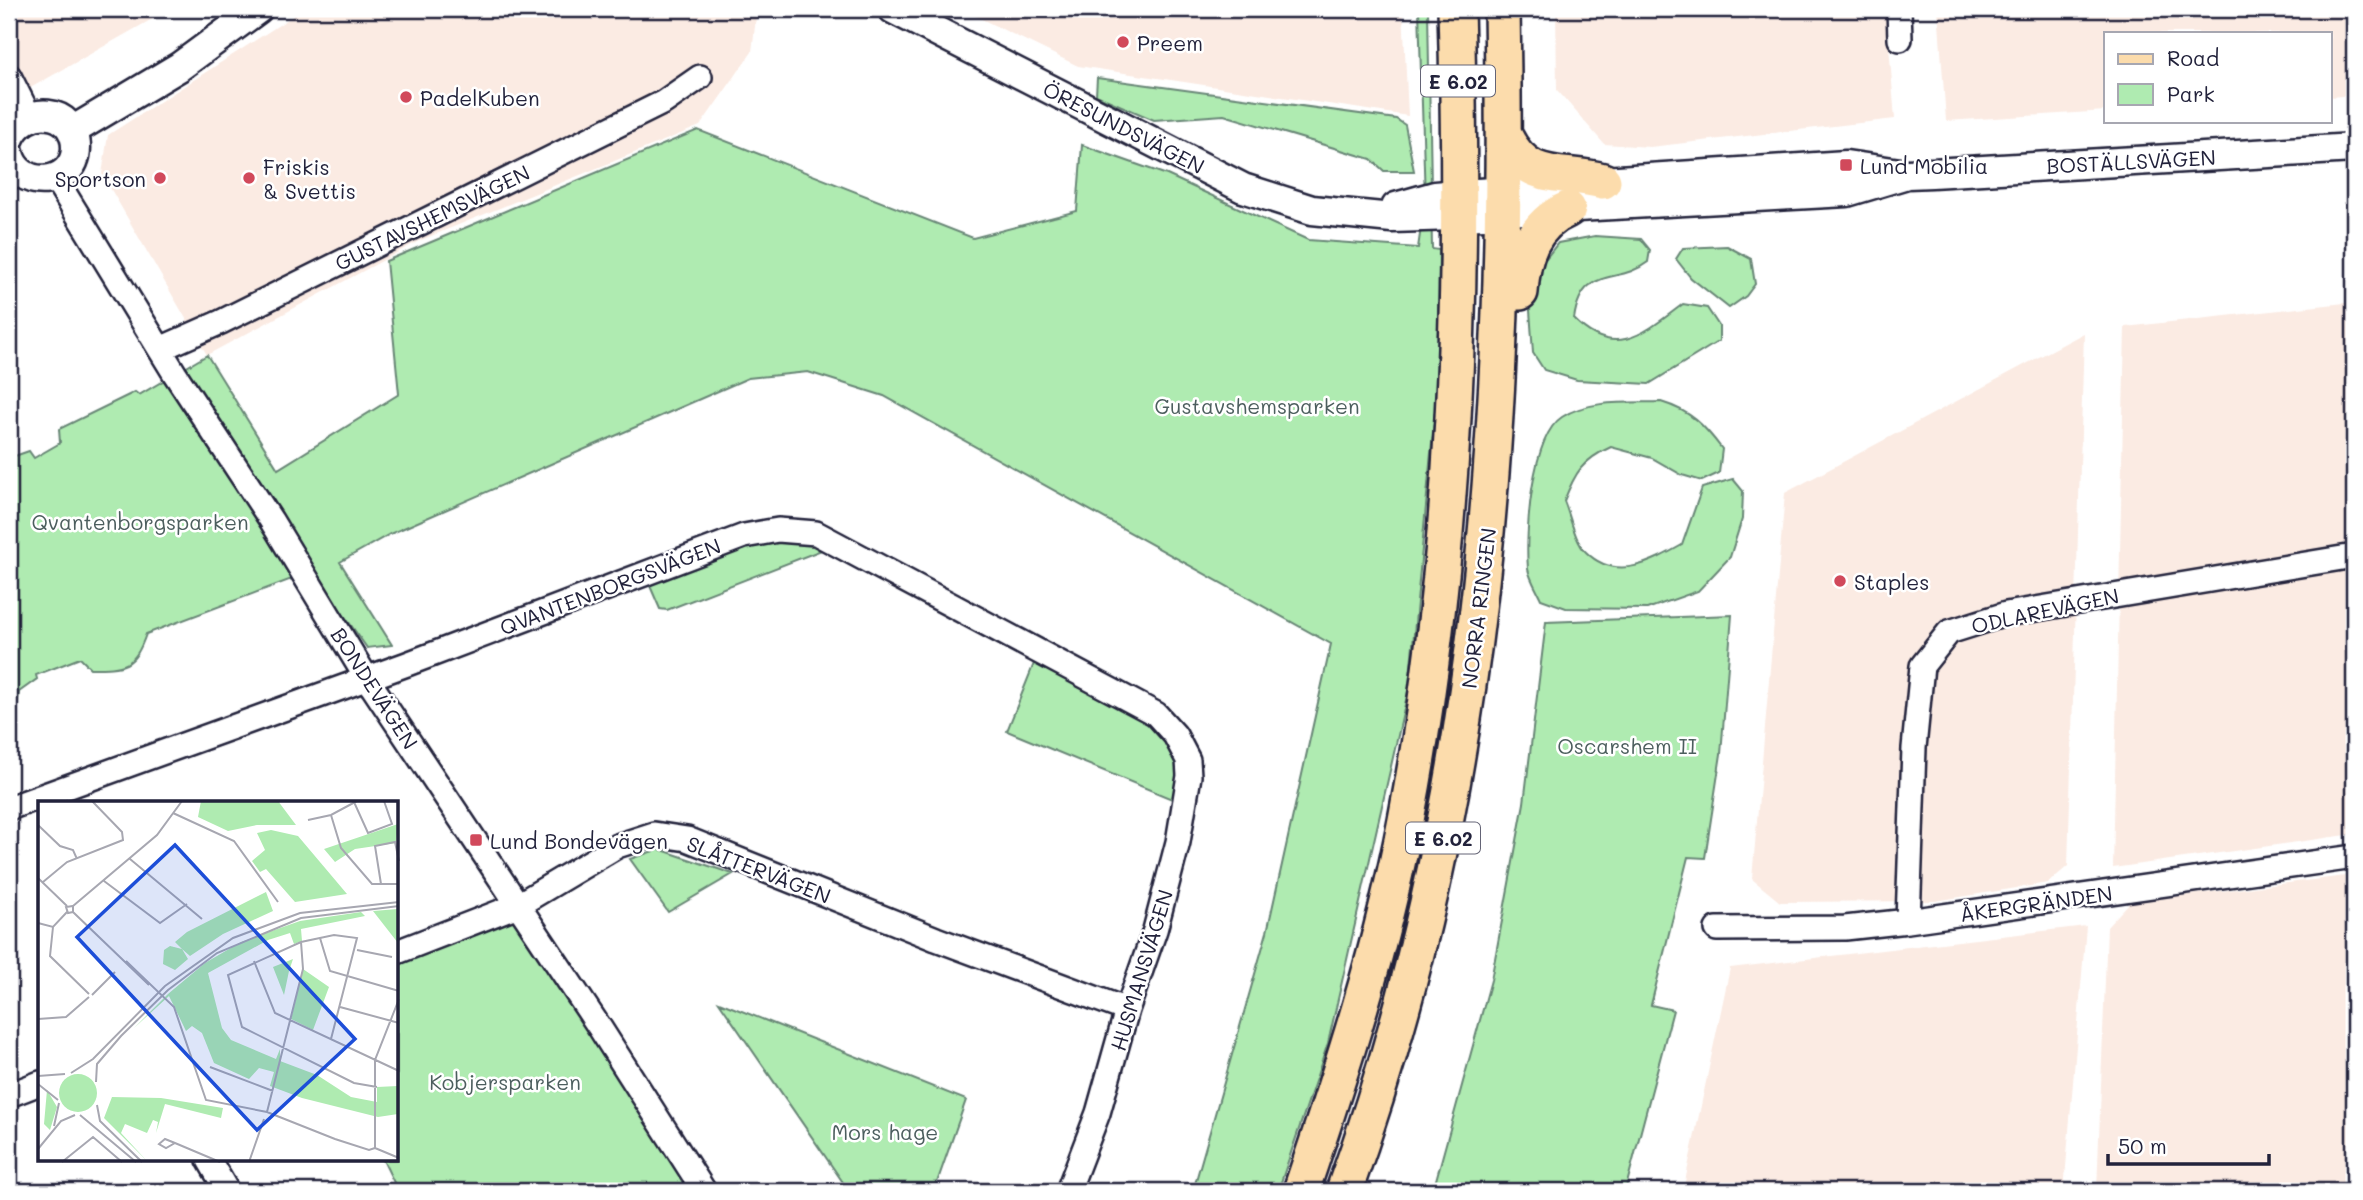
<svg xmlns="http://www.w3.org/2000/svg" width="2363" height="1200" viewBox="0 0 2363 1200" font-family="Mali,sans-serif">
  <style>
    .built { fill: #fbebe3 }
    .green { fill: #afebb1; stroke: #688676; stroke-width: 2 }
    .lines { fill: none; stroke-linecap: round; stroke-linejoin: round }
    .minor-casing { stroke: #22223b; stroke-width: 28 }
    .tertiary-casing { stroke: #22223b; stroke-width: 33 }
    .primary-casing { stroke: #22223b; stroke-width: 40 }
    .minor { stroke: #fff; stroke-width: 23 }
    .tertiary { stroke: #fff; stroke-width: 28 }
    .primary { stroke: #fcdcac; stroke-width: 35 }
    .poi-dot { fill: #d1495b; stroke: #fff; stroke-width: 2.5 }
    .labels { text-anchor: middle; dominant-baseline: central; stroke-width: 5; stroke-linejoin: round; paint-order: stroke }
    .shield { fill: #fff; stroke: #646476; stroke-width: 2 }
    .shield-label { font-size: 19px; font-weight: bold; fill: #22223b }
    .poi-label { font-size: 21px; fill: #22223b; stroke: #fff; text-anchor: start }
    .street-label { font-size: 21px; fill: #22223b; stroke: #fff }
    .park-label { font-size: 21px; fill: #4c5e5e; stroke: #fff }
    .inset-road { fill: none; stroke: #a7a7b1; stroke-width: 2 }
    .view { fill: #1d4ed8; fill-opacity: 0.15; stroke: #1d4ed8; stroke-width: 3.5 }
    .inset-edge { fill: none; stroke: #22223b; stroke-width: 3.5 }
  </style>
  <rect width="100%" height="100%" fill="#fff"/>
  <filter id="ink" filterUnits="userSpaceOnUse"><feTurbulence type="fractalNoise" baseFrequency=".0143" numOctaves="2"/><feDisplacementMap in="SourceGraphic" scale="14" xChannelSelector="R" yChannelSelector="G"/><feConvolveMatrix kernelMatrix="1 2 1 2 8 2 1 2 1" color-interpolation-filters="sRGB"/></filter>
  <g filter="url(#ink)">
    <path class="built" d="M9 9H170L9 100Z
      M304 9H757L752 52 700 126 419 241 207 355 102 174 108 135Z
      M961 9H1403L1408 116 1078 66Z
      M1556 9H1886L1895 119 1650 147 1604 144 1557 90Z
      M1938 9H2354V95L2330 97V33H2106V111L1946 121Z
      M2354 302V834L2113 868 2125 327Z
      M2084 333 2068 866 2048 883 1935 901 1780 902 1752 879 1785 493Z
      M2354 875V1191H2097L2107 927 2130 902Z
      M2086 926 2064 1191H1683L1730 968Z"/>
    <path class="green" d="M1419 9H1428L1432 249 1439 250 1437 389 1409 687 1328 1043 1278 1191H1193L1267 932 1331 644 884 396 808 372 748 378 390 534 340 562 392 645 367 648 313 571 146 634C134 668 125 668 90 668L80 658 36 675 37 679 19 692 16 713 9 718V458L29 451 34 458 60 443 59 429 135 392 139 395 207 355 278 469 399 394 386 261 698 130 973 238 1077 211 1082 145 1167 175 1308 240 1418 248 1425 200Z
      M1097 78 1396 119 1405 125 1414 171H1384L1371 159 1224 115 1154 120 1096 95Z
      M1595 236 1641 239 1650 250 1648 262C1617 286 1582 264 1574 319 1615 361 1646 332 1683 304L1707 308 1719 326V341L1649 384 1577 380 1544 370 1533 353 1530 310 1536 271 1558 243Z
      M1727 246 1751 259 1755 284 1746 296 1729 308 1691 278 1676 259 1683 248Z
      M1661 402C1691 411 1704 425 1722 449L1719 473 1702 481 1682 475 1652 458 1611 447C1582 460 1575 473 1564 501 1570 515 1575 542 1586 552 1616 582 1652 562 1682 545L1702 488 1733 479 1743 491 1742 519 1730 557 1698 591 1647 609 1566 608 1541 599C1537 590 1530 579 1528 569 1525 535 1531 437 1562 417 1589 399 1631 403 1661 402Z
      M744 536 837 544 667 610 660 609 644 572Z
      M1732 615 1721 754 1705 858 1688 857 1651 1005 1673 1010 1625 1191H1433L1491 980 1524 803 1546 622Z
      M1039 651 1175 735 1184 804 1007 731Z
      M659 849 733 874 668 912 630 859Z
      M518 905 704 1191H398L383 1160H397V952Z
      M719 1002 966 1100 934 1191H849Z"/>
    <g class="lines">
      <g class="minor-casing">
        <path id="minor" d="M1899 9 1900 39
          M9 76 29 116
          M55 178 175 374 271 520 366 677 600 1028 704 1191
          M160 349 221 322 664 102 700 77
          M9 808 407 664 744 536 778 530 816 533 1156 714 1175 735 1188 760 1189 776 1178 842 1155 930 1127 1010 1098 1113 1068 1191
          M1908 921 1914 748 1922 666 1949 632 2006 614 2354 556
          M1717 929 1845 928 1908 921 2354 857
          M397 952 518 905 617 846 654 834 687 839 936 939 1127 1010
          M9 1095 40 1083
          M209 1160 227 1191"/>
      </g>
      <g class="tertiary-casing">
        <path id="tertiary" d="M893 9 1243 188 1312 210 1392 218 1485 215 1505 211 1847 192 1907 174
          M72 131 179 67 258 9
          M9 140C23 103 76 107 76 148 75 188 17 191 9 153
          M1396 207 1435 196 1459 194 1586 187 1603 181 1846 165 1907 174 1932 173 2354 148"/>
      </g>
      <g class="primary-casing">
        <path id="primary" d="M1505 137C1528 184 1562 170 1603 181
          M1520 292C1522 257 1532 224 1568 209
          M1301 1191C1342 1070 1382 946 1406 820 1457 552 1464 280 1456 9
          M1344 1191C1483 808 1510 413 1502 9"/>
      </g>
      <use href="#minor" class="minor"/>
      <use href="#tertiary" class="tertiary"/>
      <use href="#primary" class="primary"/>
    </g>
  </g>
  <g class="poi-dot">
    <circle cx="1123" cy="42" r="7"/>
    <circle cx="406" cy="97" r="7"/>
    <rect x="1839" y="158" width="14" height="14" rx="3.5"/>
    <circle cx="160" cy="178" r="7"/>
    <circle cx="249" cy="178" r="7"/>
    <circle cx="1840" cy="581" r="7"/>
    <rect x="469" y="833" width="14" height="14" rx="3.5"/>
  </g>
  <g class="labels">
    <g class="shield">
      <rect x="1421" y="65.5" width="74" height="31" rx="5"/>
      <rect x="1406" y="822.5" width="74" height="31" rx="5"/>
    </g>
    <g class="shield-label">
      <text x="1458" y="81">E 6.02</text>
      <text x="1443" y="838">E 6.02</text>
    </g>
    <g class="poi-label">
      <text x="1137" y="42">Preem</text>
      <text x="420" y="97">PadelKuben</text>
      <text x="1860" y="165">Lund Mobilia</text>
      <text x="263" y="166">Friskis<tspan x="263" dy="24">&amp; Svettis</tspan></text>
      <text x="146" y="178" text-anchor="end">Sportson</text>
      <text x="1854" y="581">Staples</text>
      <text x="490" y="840">Lund Bondevägen</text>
    </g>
    <g class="street-label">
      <text transform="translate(1124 127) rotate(27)">ÖRESUNDSVÄGEN</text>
      <text transform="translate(2131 161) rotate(-3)">BOSTÄLLSVÄGEN</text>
      <text transform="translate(432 217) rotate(-26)">GUSTAVSHEMSVÄGEN</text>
      <text transform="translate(610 586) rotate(-21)">QVANTENBORGSVÄGEN</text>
      <text transform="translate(1478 608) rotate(-83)">NORRA RINGEN</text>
      <text transform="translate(2045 610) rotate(-12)">ODLAREVÄGEN</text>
      <text transform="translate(375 688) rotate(57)">BONDEVÄGEN</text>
      <text transform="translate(759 869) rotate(21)">SLÅTTERVÄGEN</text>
      <text transform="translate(2036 903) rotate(-8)">ÅKERGRÄNDEN</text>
      <text transform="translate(1141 970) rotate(-73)">HUSMANSVÄGEN</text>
    </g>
    <g class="park-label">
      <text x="1257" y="405">Gustavshemsparken</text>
      <text x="140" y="521">Qvantenborgsparken</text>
      <text x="1627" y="745">Oscarshem II</text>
      <text x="505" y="1081">Kobjersparken</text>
      <text x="885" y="1131">Mors hage</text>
    </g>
  </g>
  <g transform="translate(38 801)">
    <rect width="360" height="360" fill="#fff"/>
    <path d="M163 0H240L258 24H219L190 30 160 16ZM360 23 358 42 317 48 297 61 286 48ZM233 29 260 35 309 93 257 101 228 68 222 71 214 60 227 49 219 32ZM228 91 235 110 185 133 152 155 144 148 150 158 137 169 125 163 126 149 132 145 144 148 137 141 149 131ZM360 108V142L335 110ZM323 111 327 115 263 128 264 140 256 143 252 132 230 139 170 172 184 227 193 239 238 258 242 248V260L279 274 313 296 339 301V286L360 285V313L340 316 264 297 232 285 236 271 221 267 211 278 176 262 164 232 154 225 148 230 131 195 95 228 130 193 167 162 203 141 262 120ZM255 158 251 170 246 194 235 166ZM265 168 291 186 275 229 253 218ZM21 292a19 19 0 1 1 38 0a19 19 0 1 1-38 0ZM9 289 19 306 12 329 6 323ZM74 296 123 297 185 307 183 317 127 303 118 332 120 321 115 319 109 332 87 323 83 332 109 360 66 317Z" fill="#afebb1"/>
    <path class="inset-road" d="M316 1 330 32 354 23 346 0M135 12 196 40 240 101M293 14 303 47 334 83H361M270 19 293 14 319 0M0 24 22 45 35 49 39 58M92 58 164 118M0 77 29 105M66 80 122 122 149 103M5 81 29 61 85 39 84 31 54 0M343 83 337 45 357 41 361 60M35 105 119 34 144 0M35 111 30 112 28 106 35 105V111L111 184M0 122 15 126 29 111M15 126 12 155 51 193M282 137 292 170 361 190M319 149 354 156M88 160 136 206 168 299 229 311M216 160 237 212 361 270M54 194 77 171M302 206 361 222M0 218 28 216 51 196M293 238 319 137 296 134 263 141 190 174 204 226 316 282 339 286M172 266 235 290M33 272 55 258 127 185 195 137 262 112 361 101M0 275 27 273M58 281 59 263 83 235 130 189 179 152 263 117 361 105M0 283 20 299M59 304 62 320 104 361M229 311 265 168 263 141M229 311 297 338 331 349 337 347M42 314 98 361M16 325 21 302M137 342 128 347 121 343 127 338 137 342 182 361M337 347V259L361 198M337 347 361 357M0 348 23 320 37 314M24 361 55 336 84 361M211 361 226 318"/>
    <path class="view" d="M137 44 317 238 219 329 39 136Z"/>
    <rect width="360" height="360" class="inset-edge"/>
  </g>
  <rect width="2363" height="1200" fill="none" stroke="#fff" stroke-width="35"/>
  <rect x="18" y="18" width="2328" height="1165" fill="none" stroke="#22223b" stroke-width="2.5" filter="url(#ink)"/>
  <rect x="2104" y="32" width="228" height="91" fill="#ffffff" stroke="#a7a7b1" stroke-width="2"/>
  <rect x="2118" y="54" width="35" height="10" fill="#fcdcac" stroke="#a7a7b1" stroke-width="2"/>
  <text x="2167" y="66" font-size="21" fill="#22223b">Road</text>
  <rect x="2118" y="84" width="35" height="21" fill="#afebb1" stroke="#a7a7b1" stroke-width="2"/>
  <text x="2167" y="102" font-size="21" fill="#22223b">Park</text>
  <path d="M2108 1154v10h161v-10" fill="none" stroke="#22223b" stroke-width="3.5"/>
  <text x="2118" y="1154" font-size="21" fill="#22223b" stroke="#ffffff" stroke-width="5" paint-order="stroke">50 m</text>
</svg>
